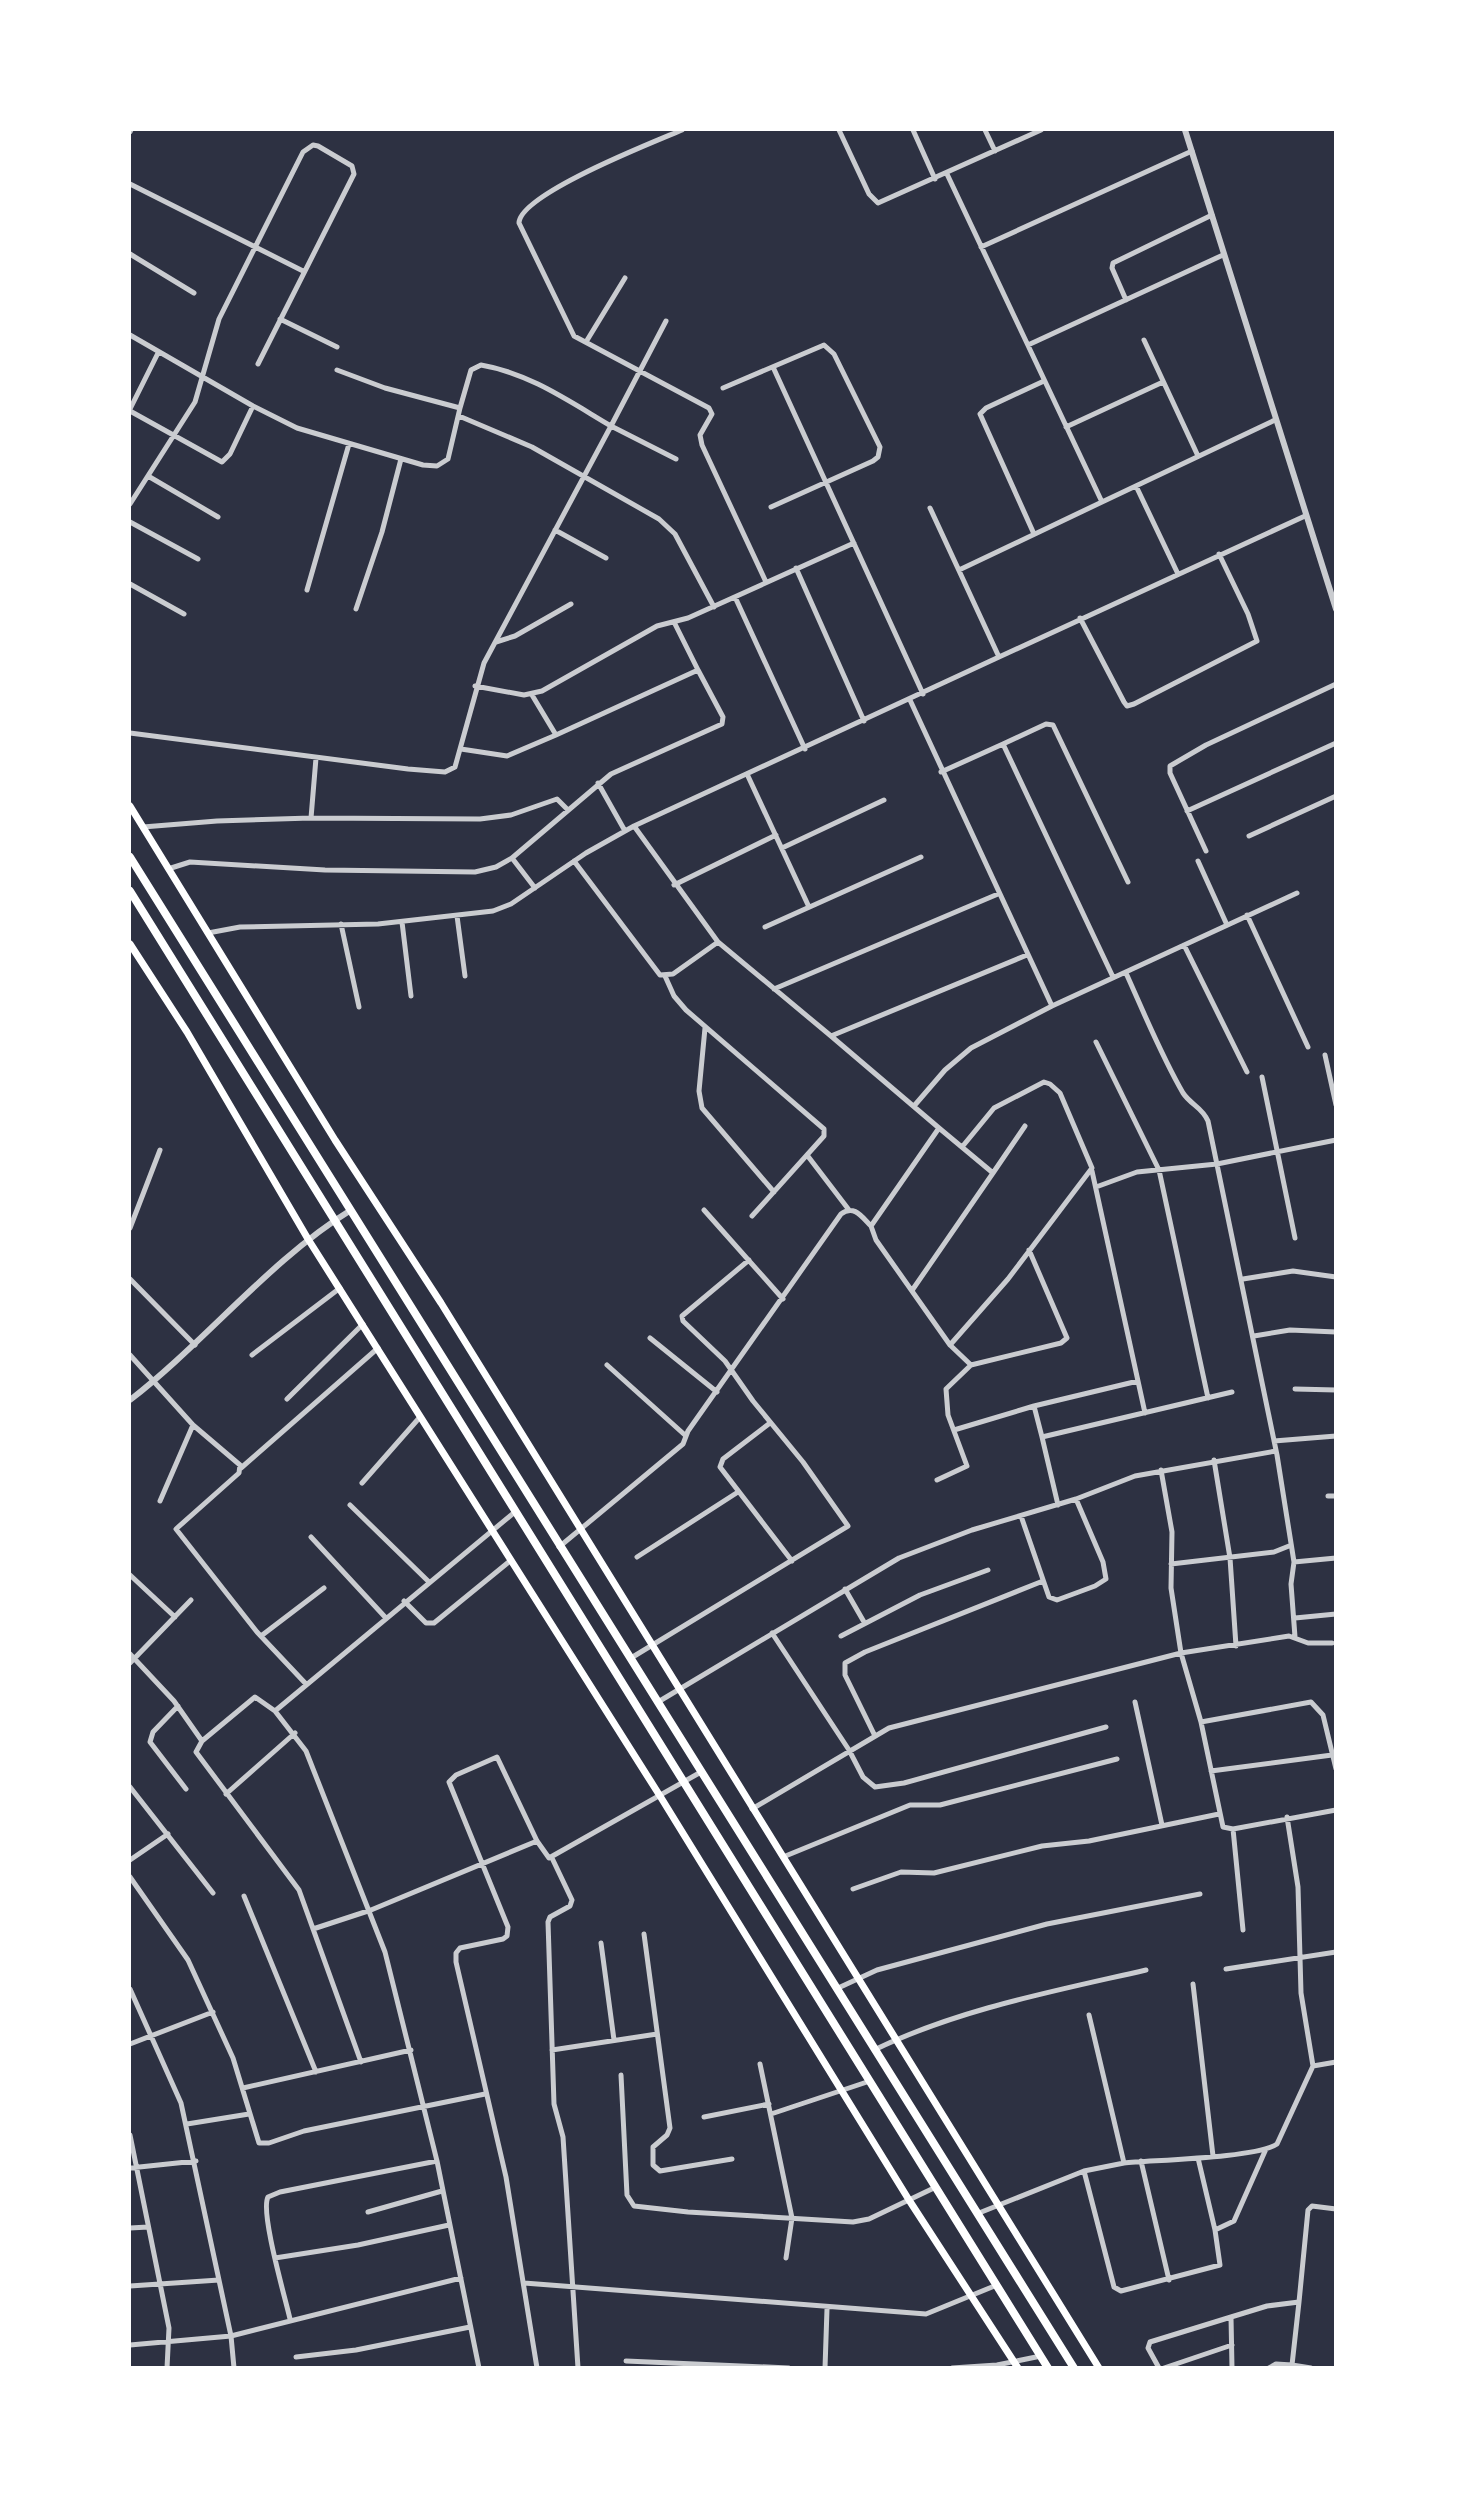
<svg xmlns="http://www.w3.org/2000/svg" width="1465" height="2497" viewBox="0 0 1465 2497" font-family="'IBM Plex Sans',sans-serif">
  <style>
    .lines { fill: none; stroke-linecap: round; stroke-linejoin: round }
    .minor { stroke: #caccd0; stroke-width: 5 }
    .tertiary { stroke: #caccd0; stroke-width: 6 }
    .secondary { stroke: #fff; stroke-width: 7 }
    .primary { stroke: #fff; stroke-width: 8 }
  </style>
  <rect width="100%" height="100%" fill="#2d3142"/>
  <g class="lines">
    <path class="minor" d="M682 130C654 142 520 194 519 223L574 336 709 408 712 414 700 435 702 445 766 582
      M839 130 869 194 878 203 1041 130
      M913 130 935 179
      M985 130 995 151
      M130 132 131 130
      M947 174 1102 502 959 570
      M130 184 303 271
      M981 247 1192 151
      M130 254 194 293
      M1126 300 1112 268 1113 263 1212 215
      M280 319 337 347
      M666 321 611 426 676 459
      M130 335 253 406 297 428 423 465 437 466 448 459 460 408 385 388 337 370
      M1144 340 1198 456
      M586 342 625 278
      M1028 345 1223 255
      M773 367 923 694
      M723 388 824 345 834 354 880 447 878 457 873 461 771 507
      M130 409 158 353
      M130 411 222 462 230 454 253 406
      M459 416 532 447 659 519 675 534 714 607
      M1066 427 1163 382
      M148 476 218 517
      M1136 486 1178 574
      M1102 502 1275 420
      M130 504 195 402 219 319 303 152 313 145 318 146 352 166 354 174 258 364
      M130 522 198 559
      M555 530 606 558
      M1034 534 980 414 986 408 1044 381
      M796 568 864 721
      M130 584 184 614
      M307 590 349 444
      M735 597 805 749
      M356 609 382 532 401 459
      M1080 618 1124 702 1127 706 1134 704 1257 641 1248 614 1219 554
      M496 642 515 636 571 604
      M999 657 1305 516
      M475 686 524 695 542 691 657 626 688 618 854 543
      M532 695 556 735 698 670 674 622
      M910 700 1052 1006 1297 893
      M130 733 408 769 445 772 455 767 484 663 611 426C570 402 529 373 481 365L471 370 460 408
      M1003 744 1046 724 1053 725 1128 882
      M461 749 507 756 556 735
      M941 772 1003 744 1113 977
      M747 774 809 907
      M598 783 625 831
      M1187 811 1336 743
      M311 818 316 758
      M634 826 999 657 930 508
      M143 827 217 821 311 818 480 819 511 815 557 799 568 810
      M1249 836 1336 796
      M782 848 884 800
      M1206 851 1170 773V766L1206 745 1336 684
      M512 858 535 888
      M574 861 660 975 673 974 718 942
      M1198 861 1227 925
      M168 869 190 862 325 870 475 872 496 867 512 858 611 774 722 724 723 717 698 670
      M674 885 776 835
      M1247 915 1308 1047
      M457 916 465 976
      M402 922 411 996
      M341 924 359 1007
      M765 927 921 857
      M208 933 240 927 378 924 493 911 511 904 586 853 634 826 718 942 831 1036
      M1184 945 1247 1072
      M1126 973C1144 1013 1161 1055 1183 1093 1191 1105 1202 1107 1208 1121L1277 1455 1294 1562 1291 1584 1295 1637
      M665 976 674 996 686 1010 824 1129V1136L752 1216
      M774 989 998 894
      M705 1028 699 1091 702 1108 774 1192
      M1096 1042 1159 1170 1208 1398
      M1325 1055 1336 1105
      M1262 1077 1295 1238
      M914 1106 945 1070 971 1048 1052 1006
      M939 1128 993 1173 1025 1126
      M807 1155 849 1210
      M1092 1171 1145 1413
      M1096 1187 1137 1172 1217 1164 1336 1140
      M704 1210 783 1299
      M130 1228 160 1150
      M130 1279 195 1345
      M1243 1279 1293 1271 1336 1277
      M913 1289 993 1173
      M1254 1336 1290 1330 1336 1332
      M650 1338 717 1392
      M950 1345 1008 1279 1092 1168 1060 1093 1050 1084 1044 1082 994 1108 962 1147
      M130 1355 193 1425 240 1465 239 1473 176 1529 257 1632 306 1684
      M252 1355 340 1288
      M607 1365 686 1436
      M971 1365 950 1345 876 1240 871 1226 939 1128 831 1036 1027 955
      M1295 1389 1336 1390
      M287 1399 363 1324
      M1034 1406 1042 1437
      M770 1423 723 1459 720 1467 792 1561
      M954 1430 1034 1406 1138 1381
      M1274 1441 1336 1436
      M1214 1460 1230 1558 1236 1646
      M241 1468 378 1348
      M937 1480 967 1466 948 1415 946 1389 971 1365 1061 1343 1067 1338 1029 1250
      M362 1483 420 1417
      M1328 1496H1336
      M160 1501 193 1425
      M350 1505 428 1581
      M1058 1505 1042 1437 1232 1392
      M1021 1516 1049 1597 1057 1600 1095 1586 1106 1579 1103 1562 1076 1499
      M311 1537 385 1617
      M559 1547 683 1444 688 1431 841 1214C854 1204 862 1217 871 1226
      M637 1557 738 1492
      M1294 1562 1336 1558
      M1171 1564 1274 1552 1289 1546
      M130 1575 175 1617
      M845 1589 864 1622
      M404 1601 426 1623H434L510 1561
      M1295 1618 1336 1614
      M772 1633 849 1750 863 1777 875 1787 904 1783 1106 1727
      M261 1636 324 1588
      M841 1636 920 1595 988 1570
      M1332 1643H1308L1289 1636 1181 1653 1201 1722 1223 1827 1233 1829 1336 1810
      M130 1654 174 1701 202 1741
      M631 1658 848 1526 803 1462 753 1401 725 1361 683 1321 682 1316 749 1260
      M130 1663 191 1600
      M658 1702 899 1558 972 1530 1076 1499 1135 1476 1276 1451
      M1135 1702 1162 1825
      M178 1706 153 1732 150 1742 186 1789
      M275 1711 516 1511
      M1201 1722 1311 1702 1323 1715 1336 1769
      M874 1734 845 1675V1663L865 1652 1043 1581
      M1211 1771 1332 1755
      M130 1787 213 1893
      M226 1794 295 1733
      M752 1809 889 1728 1181 1653 1171 1588 1172 1532 1161 1470
      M1233 1829 1243 1930
      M783 1857 910 1805H940L1117 1759
      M552 1858 572 1900 570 1906 550 1917 548 1922 554 2104 563 2137 578 2368
      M130 1860 168 1834
      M130 1877 188 1960 233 2058 259 2143H269L304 2131 485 2094
      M853 1889 901 1872 934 1873 1042 1846 1089 1841 1219 1814
      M244 1896 316 2072
      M313 1929 371 1910 537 1841
      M644 1934 670 2128 667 2135 653 2147V2165L660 2171 732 2159
      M601 1943 614 2040
      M1226 1969 1336 1952
      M1193 1984 1213 2156
      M130 1989 181 2103 231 2336 234 2368
      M836 1989 877 1970 1047 1924 1200 1894
      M1089 2015 1124 2163C1154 2160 1257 2158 1277 2144L1313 2066 1301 1993 1298 1887 1287 1817
      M130 2044 213 2012
      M552 2050 657 2034
      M874 2050C959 2009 1055 1991 1146 1970
      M361 2062 299 1890 196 1752 202 1741 255 1697 275 1711 306 1751 385 1952 437 2161 479 2368
      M760 2064 792 2218 786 2258
      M1313 2066 1336 2062
      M621 2075 627 2195 634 2206 688 2212 853 2222 869 2219 936 2187
      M243 2088 411 2050
      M771 2114 870 2081
      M704 2117 769 2104
      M187 2124 249 2114
      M130 2135 169 2328 167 2368
      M1198 2158 1215 2230
      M1141 2161 1169 2280
      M1124 2163 1084 2171 1114 2287 1121 2291 1220 2265 1215 2230 1234 2221 1266 2149
      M130 2168 196 2161
      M368 2212 442 2191
      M979 2213 1084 2171
      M130 2228 148 2227
      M275 2258 358 2245 449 2225
      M524 2283 926 2314 997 2285
      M130 2286 219 2280
      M1299 2302 1308 2210 1312 2206 1336 2209
      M1231 2317 1267 2306 1299 2302 1292 2365 1276 2364 1269 2368
      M290 2319C285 2297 260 2212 268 2197L280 2192 437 2161
      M130 2345 231 2336 461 2278
      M296 2357 356 2350 470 2327
      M626 2361 789 2368
      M1292 2365 1311 2368
      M537 2368 506 2177 456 1962V1953L460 1948 503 1939 507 1936 508 1927 449 1782 456 1775 497 1757 537 1841 549 1858 701 1772
      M825 2368 827 2309
      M952 2368 997 2365 1041 2356
      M1159 2368 1148 2348 1150 2342 1231 2317 1232 2368
      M1164 2368 1232 2345"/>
    <path class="tertiary" d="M1185 130 1336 609
      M130 1400C205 1342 271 1259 351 1210"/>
    <path class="secondary" d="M130 806 335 1140 441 1303 1099 2368
      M130 944 187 1032 308 1239 660 1796 909 2200 1018 2368"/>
    <path class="primary" d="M130 857 1074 2368
      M130 891 1048 2368"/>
  </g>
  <rect width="1465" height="2497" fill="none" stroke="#ffffff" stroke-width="262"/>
</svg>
